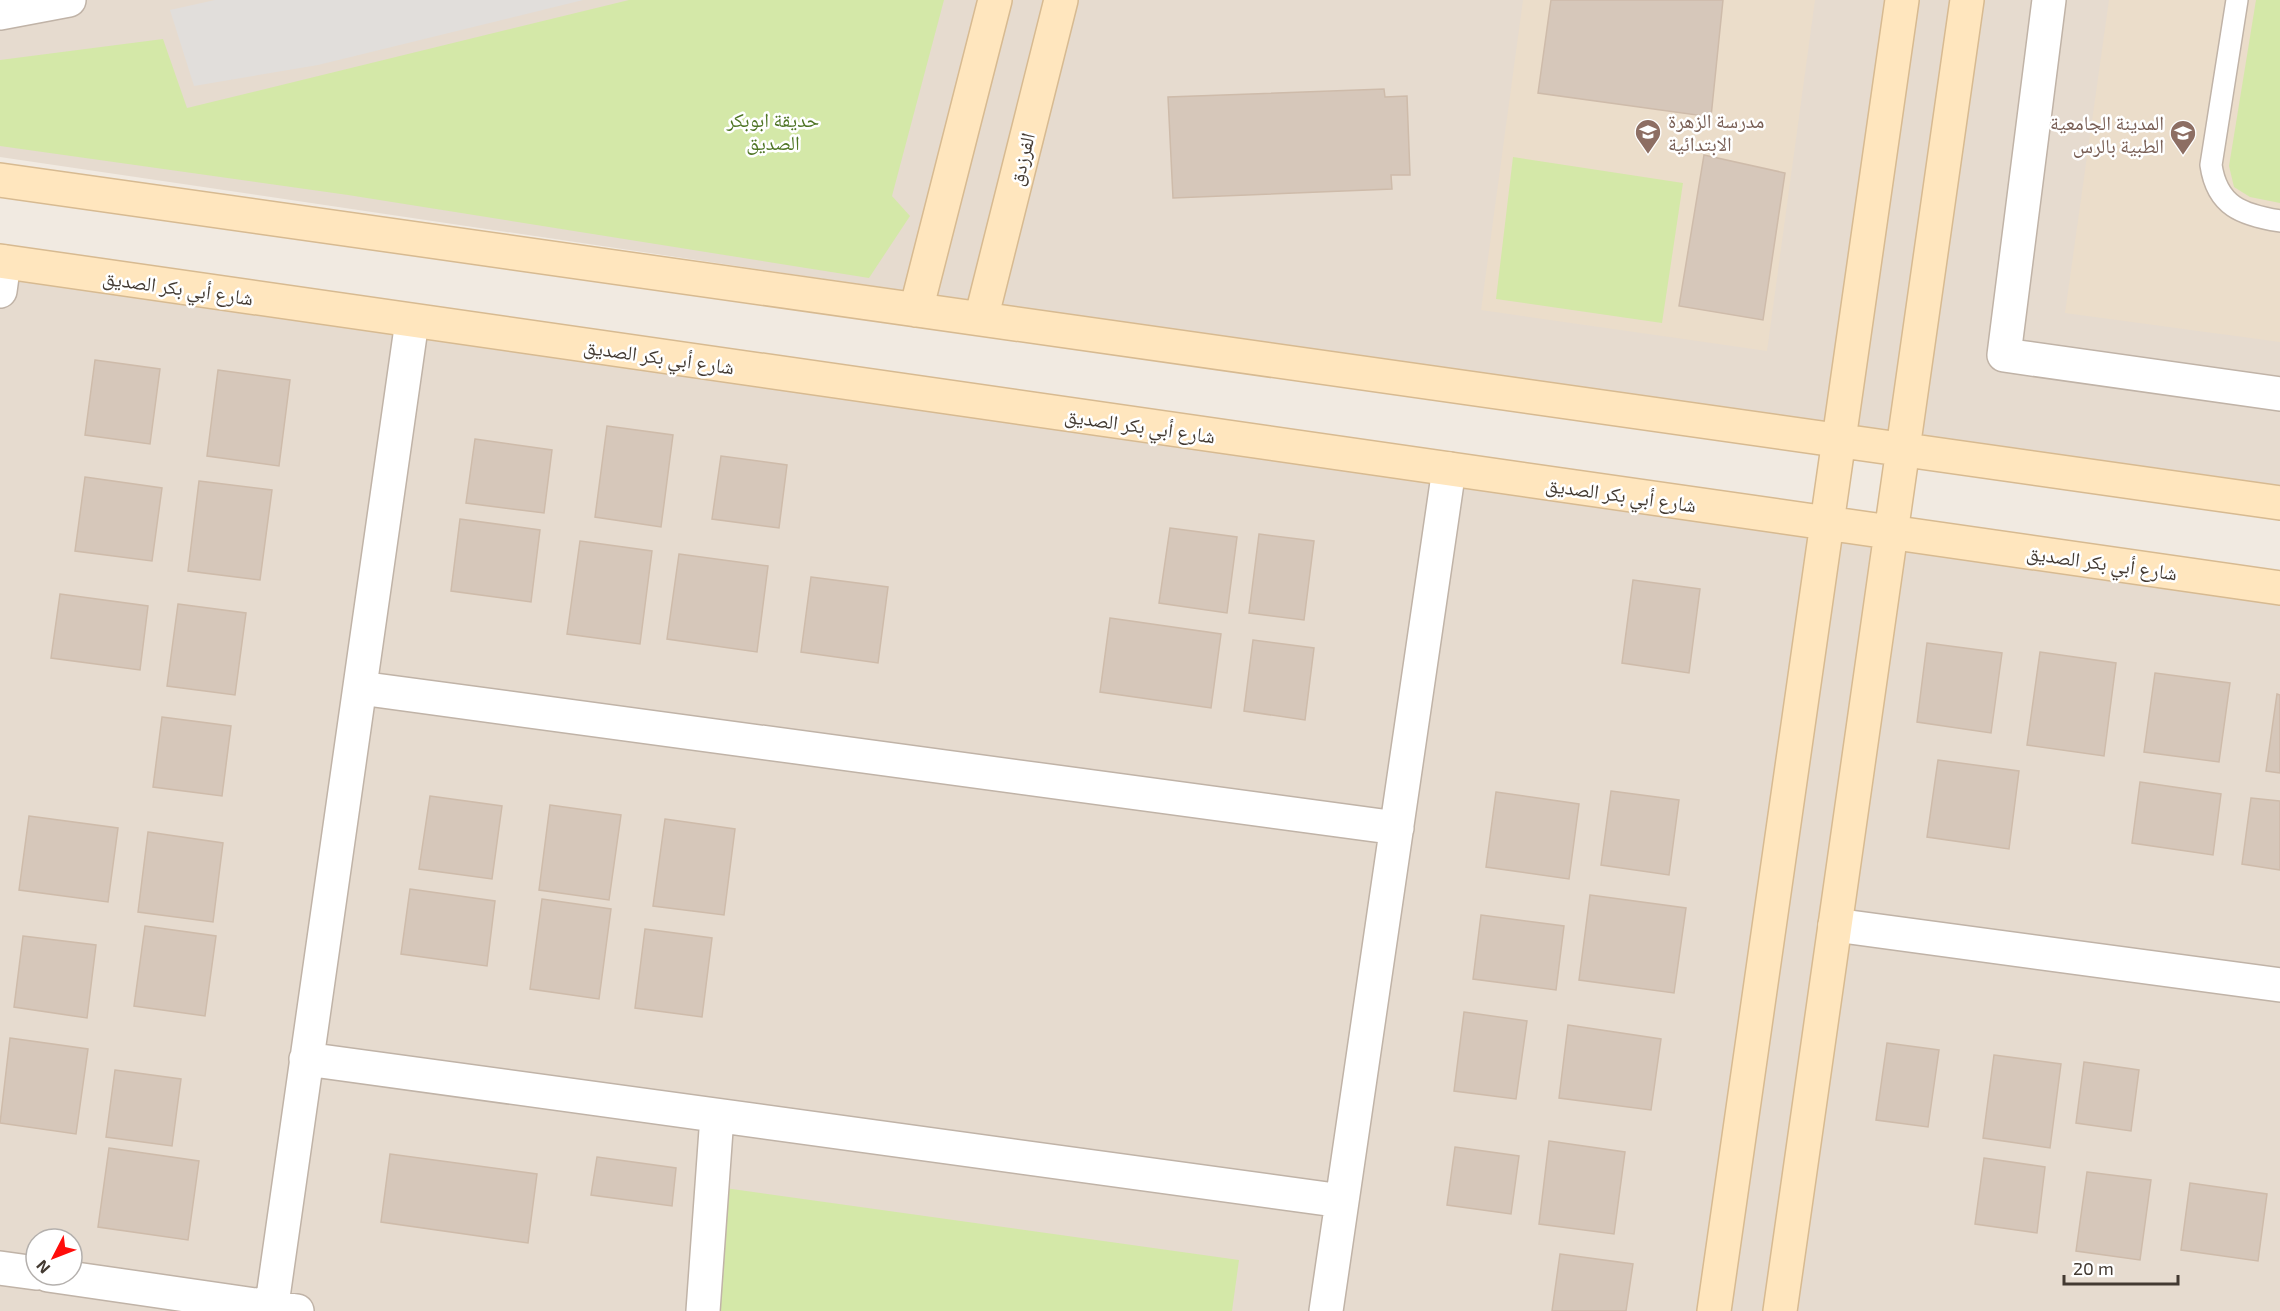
<svg xmlns="http://www.w3.org/2000/svg" width="2280" height="1311" viewBox="0 0 2280 1311" font-family="'Exo 2','Noto Naskh Arabic',sans-serif">
  <style>
    .residential { fill: #e6dbcf; fill-rule: evenodd }
    .education { fill: #ebddca }
    .green { fill: #d4e8a8 }
    .parking { fill: #e1dedb }
    .building { fill: #d6c7ba; stroke: #cebbaa; stroke-width: 1.5 }
    .lines { fill: none; stroke-linecap: round; stroke-linejoin: round }
    .lane-casing { stroke: #c0b3a7; stroke-width: 24 }
    .street-casing { stroke: #c0b3a7; stroke-width: 36 }
    .secondary-casing { stroke: #d7ba91; stroke-width: 36 }
    .lane { stroke: #fff; stroke-width: 21 }
    .street { stroke: #fff; stroke-width: 33 }
    .secondary { stroke: #ffe6be; stroke-width: 33 }
    .labels { text-anchor: middle; dominant-baseline: central; stroke-width: 5; stroke-linejoin: round; paint-order: stroke }
    .park-label { font-size: 20px; fill: #4f7525; stroke: #fff }
    .education-label { font-size: 20px; fill: #785e54; stroke: #fff; text-anchor: start }
    .street-label { font-size: 20px; fill: #433a32; stroke: #fff }
  </style>
  <rect width="100%" height="100%" fill="#f1eae1"/>
  <path class="residential" d="M0 0H2280V494L0 157Z
    M0 278 2280 604V1311H0ZM36 1239H72V1275H36Z"/>
  <path class="education" d="M1523 0H1815L1767 351 1481 310Z
    M2109 0H2280V342L2065 313Z"/>
  <path class="green" d="M629 0H944L892 196 910 216 869 278 348 195 0 146V60L163 39 187 108Z
    M2256 0H2280V203L2250 197 2234 187 2229 166Z
    M1513 157 1683 183 1662 323 1496 299Z
    M725 1188 1239 1260 1232 1311H717Z"/>
  <path class="parking" d="M215 0H583L318 65 194 86 170 10Z"/>
  <path class="building" d="M1551 0H1723L1711 117 1538 93Z
    M1384 89 1385 97 1407 96 1410 175H1391L1392 189 1173 198 1168 97Z
    M1704 155 1785 173 1763 320 1679 306Z
    M95 360 160 369 150 444 85 435Z
    M218 370 290 380 279 466 207 456Z
    M607 426 673 435 661 527 595 517Z
    M475 439 552 450 544 513 466 503Z
    M721 456 787 465 779 528 712 519Z
    M85 477 162 488 152 561 75 551Z
    M199 481 272 490 260 580 188 571Z
    M460 519 540 530 531 602 451 591Z
    M1170 528 1237 537 1227 613 1159 603Z
    M1259 534 1314 541 1304 620 1249 613Z
    M580 541 652 551 640 644 567 634Z
    M679 554 768 566 757 652 667 639Z
    M811 577 888 587 878 663 801 652Z
    M1633 580 1700 589 1689 673 1622 663Z
    M60 594 148 606 140 670 51 658Z
    M178 604 246 613 235 695 167 686Z
    M1110 618 1221 634 1211 708 1100 692Z
    M1253 640 1314 648 1305 720 1244 711Z
    M1927 643 2002 653 1991 733 1917 722Z
    M2040 652 2116 663 2104 756 2027 745Z
    M2155 673 2230 683 2219 762 2144 752Z
    M2277 694 2280 695V773L2266 771Z
    M162 717 231 726 222 796 153 787Z
    M1938 760 2019 771 2009 849 1927 837Z
    M2140 782 2221 794 2213 855 2132 843Z
    M1611 791 1679 800 1669 875 1601 865Z
    M1496 792 1579 804 1569 879 1486 867Z
    M430 796 502 806 492 879 419 869Z
    M2251 798 2280 801V870L2242 864Z
    M550 805 621 815 609 900 539 890Z
    M29 816 118 828 108 902 19 890Z
    M665 819 735 829 724 915 653 906Z
    M148 832 223 843 213 922 138 912Z
    M410 889 495 901 487 966 401 954Z
    M1590 895 1686 908 1674 993 1579 980Z
    M542 899 611 909 599 999 530 989Z
    M1481 915 1564 926 1556 990 1473 979Z
    M145 926 216 936 205 1016 134 1006Z
    M645 929 712 938 702 1017 635 1008Z
    M23 936 96 945 87 1018 14 1007Z
    M1464 1012 1527 1021 1516 1099 1454 1091Z
    M1568 1025 1661 1039 1651 1110 1559 1098Z
    M10 1038 88 1049 76 1134 0 1123Z
    M1887 1043 1939 1050 1928 1127 1876 1120Z
    M1994 1055 2061 1064 2050 1148 1983 1138Z
    M2084 1062 2139 1070 2131 1131 2076 1123Z
    M115 1070 181 1079 172 1146 106 1137Z
    M1549 1141 1625 1152 1614 1234 1539 1224Z
    M1455 1147 1519 1156 1511 1214 1447 1205Z
    M109 1148 199 1161 188 1240 98 1227Z
    M390 1154 537 1174 528 1243 381 1222Z
    M597 1157 676 1168 672 1206 591 1195Z
    M1984 1158 2045 1167 2037 1233 1975 1224Z
    M2087 1172 2151 1180 2140 1260 2076 1251Z
    M2190 1183 2267 1194 2258 1261 2181 1250Z
    M1560 1254 1633 1264 1626 1311H1552Z"/>
  <g class="lines">
    <g class="lane-casing">
      <path id="lane" d="M2237 0 2211 165C2217 206 2242 215 2280 221"/>
    </g>
    <g class="street-casing">
      <path id="street" d="M2049 0 2004 355 2280 394
        M0 13 69 0
        M0 291 4 262
        M360 688 1397 828
        M1835 925 2280 985
        M306 1059 1342 1201
        M0 1268 36 1273
        M48 1275 297 1311
        M271 1311 412 321
        M703 1311 717 1116
        M1326 1311 1449 469"/>
    </g>
    <g class="secondary-casing">
      <path id="secondary" d="M0 180 2280 503
        M0 261 2280 588
        M916 310 995 0
        M981 319 1061 0
        M1714 1311 1902 0
        M1780 1311 1967 0"/>
    </g>
    <use href="#lane" class="lane"/>
    <use href="#street" class="street"/>
    <use href="#secondary" class="secondary"/>
  </g>
  <defs>
    <g id="school-pin" transform="scale(1.35)"><path d="M0 17L-7.5 6A9.5 9.5 0 1 1 7.5 6Z" fill="#8d6e63" stroke="#fff"/><path d="M0-5L7-2L0 1L-7-2ZM-4 1L0 2.5L4 1V4Q0 6-4 4Z" fill="#fff"/></g>
    <g id="university-pin" transform="scale(1.35)"><path d="M0 17L-7.5 6A9.5 9.5 0 1 1 7.5 6Z" fill="#8d6e63" stroke="#fff"/><path d="M0-5L7-2L0 1L-7-2ZM-4 1L0 2.5L4 1V4Q0 6-4 4Z" fill="#fff"/></g>
  </defs>
  <g fill-rule="evenodd">
    <use href="#school-pin" x="1648" y="132"/>
    <use href="#university-pin" x="2183" y="133"/>
  </g>
  <g class="labels">
    <g class="park-label">
      <text x="773" y="119">حديقة ابوبكر<tspan x="773" dy="23">الصديق</tspan></text>
    </g>
    <g class="education-label">
      <text x="1668" y="120">مدرسة الزهرة<tspan x="1668" dy="23">الابتدائية</tspan></text>
      <text x="2164" y="122" text-anchor="end">المدينة الجامعية<tspan x="2164" dy="23">الطبية بالرس</tspan></text>
    </g>
    <g class="street-label">
      <text transform="translate(1021 159) rotate(-76)">الفرزدق</text>
      <text transform="translate(178 287) rotate(8)">شارع أبي بكر الصديق</text>
      <text transform="translate(659 356) rotate(8)">شارع أبي بكر الصديق</text>
      <text transform="translate(1140 425) rotate(8)">شارع أبي بكر الصديق</text>
      <text transform="translate(1621 494) rotate(8)">شارع أبي بكر الصديق</text>
      <text transform="translate(2102 562) rotate(8)">شارع أبي بكر الصديق</text>
    </g>
  </g>
  <g transform="translate(54 1257) rotate(228)"><circle r="28" fill="#ffffff" stroke="#b4b0ad" stroke-width="1.5"/>
  <path d="M0-4.5L10 22L0 15L-10 22Z" fill="#ff0d0b"/>
  <text y="-9" font-size="16" font-weight="bold" text-anchor="middle" fill="#433a32">N</text>
  </g>
  <path d="M2064 1275v9h114v-9" fill="none" stroke="#433a32" stroke-width="3"/>
  <text x="2073" y="1275" font-size="18" fill="#433a32" stroke="#ffffff" stroke-width="4.5" paint-order="stroke">20 m</text>
</svg>
